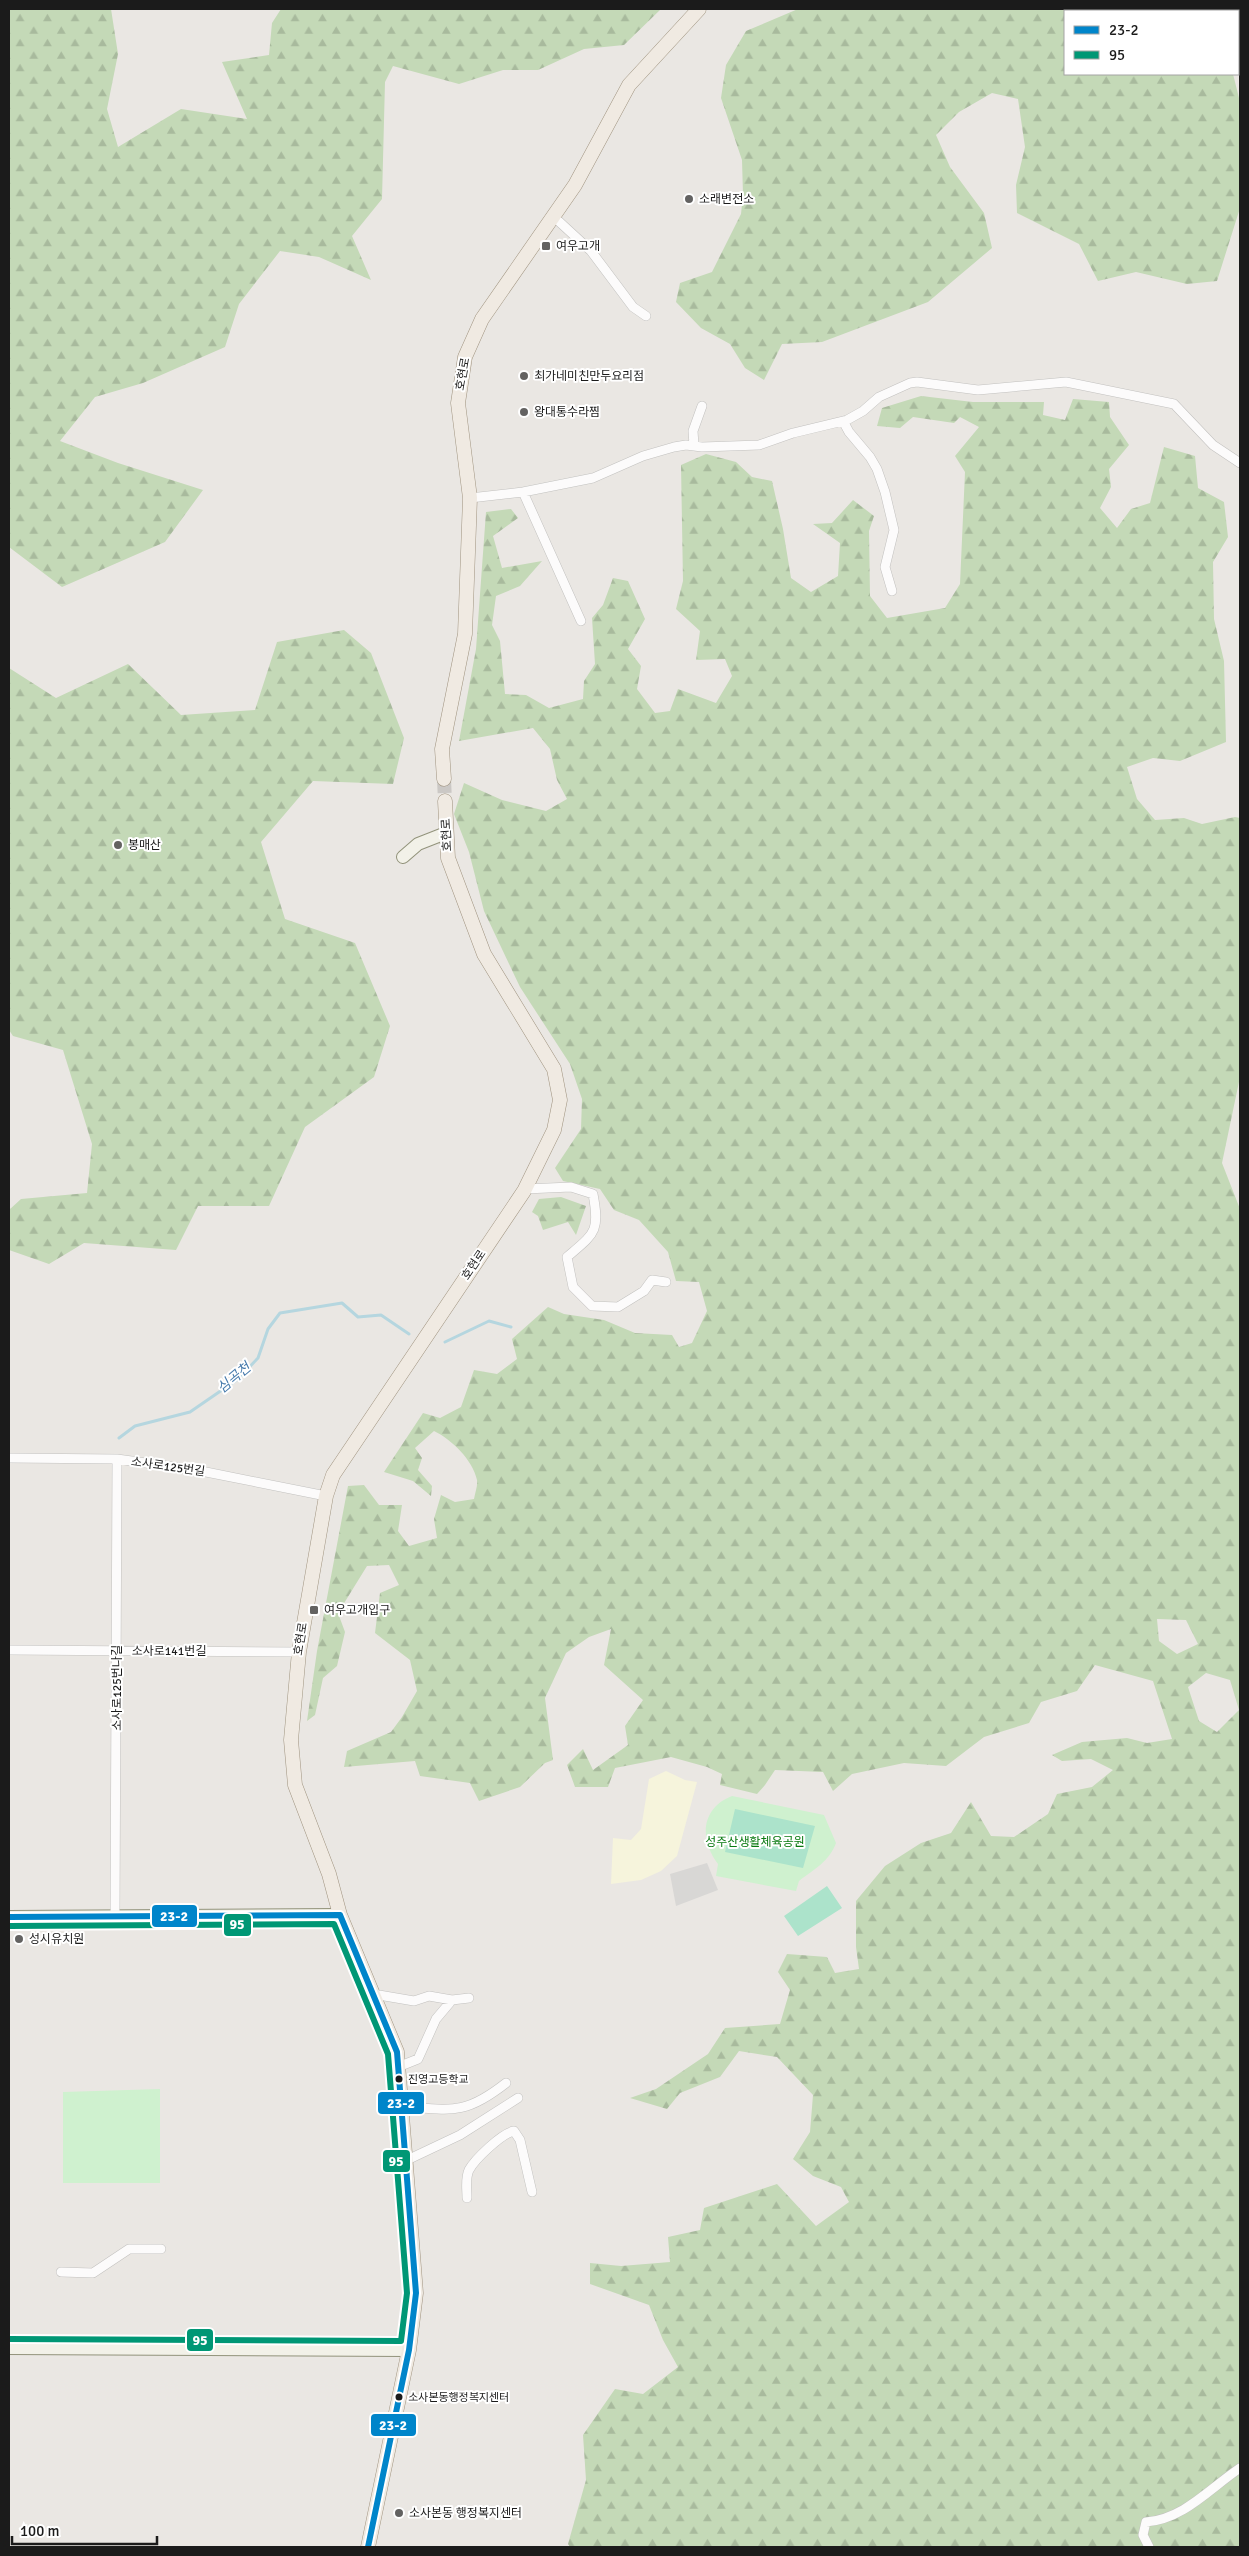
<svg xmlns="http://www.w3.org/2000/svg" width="1249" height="2556" viewBox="0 0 1249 2556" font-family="Signika,'Noto Sans KR',sans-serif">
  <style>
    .education { fill: #f6f4dc }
    .forest { fill: url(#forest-firs); fill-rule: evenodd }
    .park { fill: #cff1cf }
    .pitch { fill: #ace3cb }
    .parking { fill: #d8d7d5 }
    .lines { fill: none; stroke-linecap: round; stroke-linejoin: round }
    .stream { stroke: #b5d6df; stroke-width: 3 }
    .primary-tunnel { stroke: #cbc8c5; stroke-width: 14; stroke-dasharray: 14 7; stroke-linecap: butt }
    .street-casing { stroke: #c2c1bf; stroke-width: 10 }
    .secondary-casing { stroke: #92937b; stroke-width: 14 }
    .primary-casing { stroke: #a09480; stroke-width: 15 }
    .street { stroke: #fcfbfb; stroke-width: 9 }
    .secondary { stroke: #f2f1e8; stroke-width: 12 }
    .primary { stroke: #f0eae2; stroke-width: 14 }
    .bus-1-casing { stroke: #fff; stroke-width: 10 }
    .bus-2-casing { stroke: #fff; stroke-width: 10 }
    .bus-1 { stroke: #0085ca; stroke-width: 6 }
    .bus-2 { stroke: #009775; stroke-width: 6 }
    .poi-dot { fill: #636261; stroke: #fff; stroke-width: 2 }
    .bus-dot { fill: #1b1b1b; stroke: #fff; stroke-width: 2 }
    .labels { text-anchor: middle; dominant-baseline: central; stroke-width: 4; stroke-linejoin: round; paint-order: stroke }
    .bus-label { font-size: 11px; fill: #1b1b1b; stroke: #fff; text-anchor: start }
    .poi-label { font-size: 12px; fill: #1b1b1b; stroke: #fff; text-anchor: start }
    .street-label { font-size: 12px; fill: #1b1b1b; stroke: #fff }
    .park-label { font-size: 12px; fill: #087910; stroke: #fff }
    .water-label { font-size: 14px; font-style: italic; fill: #467aac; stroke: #fff }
    .line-badge { stroke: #fff; stroke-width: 2 }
    .badge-label { font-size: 14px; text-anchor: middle; font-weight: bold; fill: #fff }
  </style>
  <defs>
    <pattern id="forest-firs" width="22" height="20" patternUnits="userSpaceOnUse" patternTransform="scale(1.25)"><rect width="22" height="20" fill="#c4d9b7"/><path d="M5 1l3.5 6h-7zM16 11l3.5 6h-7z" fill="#a8ba9d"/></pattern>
  </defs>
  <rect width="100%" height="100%" fill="#eae7e3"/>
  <path class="education" d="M666 1771 685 1780 697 1782 677 1856 661 1871 641 1880 611 1884 613 1838 631 1840 641 1829 649 1779Z"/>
  <path class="forest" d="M9 9H111L118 54 107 109 118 147 181 109 247 119 222 62 269 55 272 23 281 9H661L624 45 584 49 538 70H503L459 84 393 66 385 82 382 199 352 236 371 280 319 257 280 251 239 304 225 347 143 383 95 397 60 441 118 463 203 490 165 542 62 587 9 547Z
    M798 9H1222V11H1065V74H1233L1240 102V208L1217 281 1187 284 1136 272 1098 281 1079 244 1017 213 1016 185 1025 147 1018 99 992 93 959 112 936 135 950 167 984 213 992 248 928 302 822 342 782 344 764 380 745 368 730 344 701 328 676 302 680 283 712 272 741 214 743 195 742 160 721 98 726 65 746 31Z
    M921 396 973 402H1044L1043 415 1065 420 1073 399 1109 402 1110 417 1129 445 1109 469 1111 487 1100 508 1117 528 1131 509 1150 503 1164 447 1195 456 1198 488 1224 502 1228 537 1213 562 1214 619 1224 661 1226 742 1180 761 1153 758 1127 767 1137 799 1155 820 1184 818 1202 824 1235 817 1240 818V1077L1222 1163 1240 1209V2547H570L568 2544 586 2480 583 2435 615 2389 643 2394 678 2367 663 2340 649 2305 590 2284V2263L621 2266 670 2262 668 2237 700 2230 704 2208 777 2184 816 2226 849 2202 841 2187 813 2176 793 2159 810 2132 813 2095 777 2057 739 2051 720 2077 680 2093 667 2109 630 2098 656 2089 708 2054 725 2028 780 2024 790 1990 778 1972 787 1954 827 1957 835 1973 859 1969 856 1947V1901L885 1866 921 1843 951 1833 971 1802 991 1836 1014 1837 1048 1814 1057 1794 1092 1787 1113 1770 1091 1759 1062 1761 1052 1755 1082 1742 1127 1738 1147 1743 1172 1739 1153 1681 1095 1665 1077 1691 1041 1702 1029 1723 984 1737 946 1766 904 1763 852 1774 833 1791 823 1772 775 1770 765 1785 757 1794 720 1785 722 1774 707 1767 671 1757 615 1768 608 1787H575L567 1765 583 1749 593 1770 628 1745 625 1726 643 1700 604 1665 611 1629 589 1637 566 1653 545 1698 553 1760 545 1763 520 1787 479 1801 470 1783 420 1776 415 1761 344 1767 347 1751 391 1732 402 1717 417 1691 410 1660 375 1633 380 1593 399 1585 389 1565 367 1566 338 1613 345 1632 337 1666 323 1678 315 1715 307 1721 317 1651 348 1486 364 1485 379 1505H402L398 1531 409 1546 437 1538 434 1519 441 1495 455 1502 474 1499C475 1493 478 1485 477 1480 473 1460 451 1439 434 1431L415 1448 422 1458 418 1470 432 1486 431 1496 413 1481 384 1472 423 1413 440 1418 461 1407 474 1370 497 1374 517 1359 512 1339 548 1307 564 1314 604 1320 635 1333 672 1335 679 1347 692 1343 707 1311 699 1282 676 1281 668 1252 639 1220 614 1210 600 1189 563 1181 555 1168 581 1129 582 1099 570 1064 520 987 484 911 469 852 454 814 464 783 502 800 546 811 567 799 557 780 550 749 533 728 459 741 476 649 486 512 511 509 518 518 493 536 502 568 542 561 520 586 496 596 492 625 500 641 505 694 526 695 549 708 583 699 584 681 595 664 592 618 603 605 613 578 628 581 645 619 628 649 641 666 637 689 655 713 670 711 678 689 716 703 732 676 725 659 696 660 700 631 676 609 683 581 681 465 706 454 736 462 752 477 772 481 783 529 791 578 811 592 838 576 840 543 813 524 832 523 853 500 874 516 869 531 870 596 887 618 945 608 960 584 965 472 955 456 979 427 960 417 954 423 913 417 900 428 877 426 882 408ZM1157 1619 1186 1620 1198 1644 1177 1654 1159 1641ZM1206 1673 1230 1680 1239 1710 1217 1732 1199 1721 1188 1687Z
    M344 630 371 653 404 738 393 784 313 781 261 842 285 919 355 943 390 1026 374 1077 305 1127 269 1206H198L176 1250 84 1243 49 1264 9 1250V1210L21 1199 87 1193 92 1144 63 1050 13 1036 9 1030V668L56 698 128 664 181 715 255 710 277 642Z
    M561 1197 586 1206 576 1235 568 1222 543 1230 538 1216 532 1212 539 1199Z"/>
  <path class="park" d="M732 1796 824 1815 836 1843C829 1862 814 1869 799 1881L796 1891 716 1876 718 1864C699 1839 701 1808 732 1796Z
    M160 2089V2183H63V2092Z"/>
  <path class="pitch" d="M735 1809 815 1826 803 1868 725 1852Z
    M827 1886 842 1908 798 1936 784 1916Z"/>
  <path class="parking" d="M707 1863 718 1890 676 1906 670 1874Z"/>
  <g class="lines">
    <path class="stream" d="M445 1342 489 1321 511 1327
      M119 1438 135 1426 190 1412 238 1379 258 1358 268 1329 280 1313 342 1303 358 1317 381 1315 409 1334"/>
    <path class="primary-tunnel" d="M444 779 445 801"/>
    <g class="street-casing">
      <path id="street" d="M553 216 591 251 633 307 646 316
        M843 421 849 432 870 457 877 469 885 492 894 530 885 567 892 591
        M694 445 693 431 702 406
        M523 492 581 621
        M470 498 523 492 593 478 643 456 674 447 686 445 702 447 759 445 793 433 847 420 863 411 879 397 910 383 917 382 978 390 1066 382 1174 404 1213 445 1240 463
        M525 1189 571 1187 593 1194C600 1232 595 1233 567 1257L573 1287 592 1306 618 1307 644 1291 652 1280 666 1282
        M9 1458 117 1459 196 1470 326 1496
        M9 1650 299 1652
        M115 1916 117 1459
        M373 1994 414 2001 429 1996 452 2000 469 1998
        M398 2067 418 2059 436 2019 452 2000
        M401 2106C451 2110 464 2116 506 2083
        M405 2161 460 2135 518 2098
        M467 2198C467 2189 465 2178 469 2170 475 2159 502 2133 514 2131L520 2140 532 2192
        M61 2272 93 2273 129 2249H161
        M1149 2547 1143 2535 1146 2522C1184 2519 1210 2488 1240 2468"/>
    </g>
    <g class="secondary-casing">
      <path id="secondary" d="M403 857 418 844 446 833
        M9 1917 340 1915
        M9 2348 409 2350"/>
    </g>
    <g class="primary-casing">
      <path id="primary" d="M444 779 442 749 465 634 470 498 458 403 465 357 482 319 575 185 629 85 699 9
        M368 2547 409 2350 416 2293 397 2052 340 1915 329 1874 295 1785 291 1740 299 1652 326 1496 333 1475 524 1191 554 1130 560 1100 554 1069 484 954 448 858 445 801"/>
    </g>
    <use href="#street" class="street"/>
    <use href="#secondary" class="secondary"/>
    <use href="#primary" class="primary"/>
    <g class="bus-1-casing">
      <path id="bus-1" d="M340 1915 397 2052 416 2293 409 2350 368 2547
        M9 1917 340 1915"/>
    </g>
    <g class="bus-2-casing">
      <path id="bus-2" d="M9 2339 401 2341 407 2293 388 2054 334 1924 9 1926"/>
    </g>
    <use href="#bus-1" class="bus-1"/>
    <use href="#bus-2" class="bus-2"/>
  </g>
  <g class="poi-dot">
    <circle cx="689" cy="199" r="5"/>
    <rect x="541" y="241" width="10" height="10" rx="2.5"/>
    <circle cx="524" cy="376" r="5"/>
    <circle cx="524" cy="412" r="5"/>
    <circle cx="118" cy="845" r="5"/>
    <rect x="309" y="1605" width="10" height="10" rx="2.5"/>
    <circle cx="19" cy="1939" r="5"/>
    <circle cx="399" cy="2513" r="5"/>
  </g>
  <g class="bus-dot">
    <circle cx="399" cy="2079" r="4.5"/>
    <circle cx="399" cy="2397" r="4.5"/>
  </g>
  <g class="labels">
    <g class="bus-label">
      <text x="408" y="2079">진영고등학교</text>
      <text x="408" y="2397">소사본동행정복지센터</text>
    </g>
    <g class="poi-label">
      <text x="699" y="199">소래변전소</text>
      <text x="556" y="246">여우고개</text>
      <text x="534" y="376">최가네미친만두요리점</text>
      <text x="534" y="412">왕대통수라찜</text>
      <text x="128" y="845">봉매산</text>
      <text x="324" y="1610">여우고개입구</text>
      <text x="29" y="1939">성시유치원</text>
      <text x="409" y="2513">소사본동 행정복지센터</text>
    </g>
    <g class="street-label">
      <text transform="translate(463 374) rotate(-80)">호현로</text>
      <text transform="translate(447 835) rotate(-93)">호현로</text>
      <text transform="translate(474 1265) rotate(-56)">호현로</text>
      <text transform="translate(168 1467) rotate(8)">소사로125번길</text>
      <text transform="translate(301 1639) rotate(-81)">호현로</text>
      <text x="169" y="1651">소사로141번길</text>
      <text transform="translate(117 1688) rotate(-90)">소사로125번나길</text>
    </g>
    <g class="park-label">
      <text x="755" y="1842">성주산생활체육공원</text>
    </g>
    <g class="water-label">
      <text transform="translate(234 1378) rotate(-40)">심곡천</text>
    </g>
  </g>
  <g class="line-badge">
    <rect x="151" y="1904" width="47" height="24" rx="5" fill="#0085ca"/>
    <rect x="223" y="1913" width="29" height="24" rx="5" fill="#009775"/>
    <rect x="377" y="2091" width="48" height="24" rx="5" fill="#0085ca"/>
    <rect x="382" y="2149" width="29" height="24" rx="5" fill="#009775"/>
    <rect x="186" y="2328" width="28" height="24" rx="5" fill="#009775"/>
    <rect x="370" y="2413" width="47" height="24" rx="5" fill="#0085ca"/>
  </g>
  <g class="badge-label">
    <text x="174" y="1921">23-2</text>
    <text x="237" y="1929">95</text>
    <text x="401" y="2108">23-2</text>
    <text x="396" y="2166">95</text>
    <text x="200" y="2345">95</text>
    <text x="393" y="2430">23-2</text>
  </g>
  <rect width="1249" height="2556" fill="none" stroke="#1b1b1b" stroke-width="20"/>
  <rect x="1064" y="10" width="175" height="65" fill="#ffffff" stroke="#a4a4a4"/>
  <rect x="1074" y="26" width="25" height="8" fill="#0085ca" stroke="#a4a4a4"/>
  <text x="1109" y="35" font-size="15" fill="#1b1b1b">23-2</text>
  <rect x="1074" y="51" width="25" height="8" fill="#009775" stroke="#a4a4a4"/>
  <text x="1109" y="60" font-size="15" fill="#1b1b1b">95</text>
  <path d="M12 2536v8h145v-8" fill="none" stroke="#1b1b1b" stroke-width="2.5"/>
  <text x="20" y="2536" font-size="15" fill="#1b1b1b" stroke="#ffffff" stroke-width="4" paint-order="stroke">100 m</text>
</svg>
